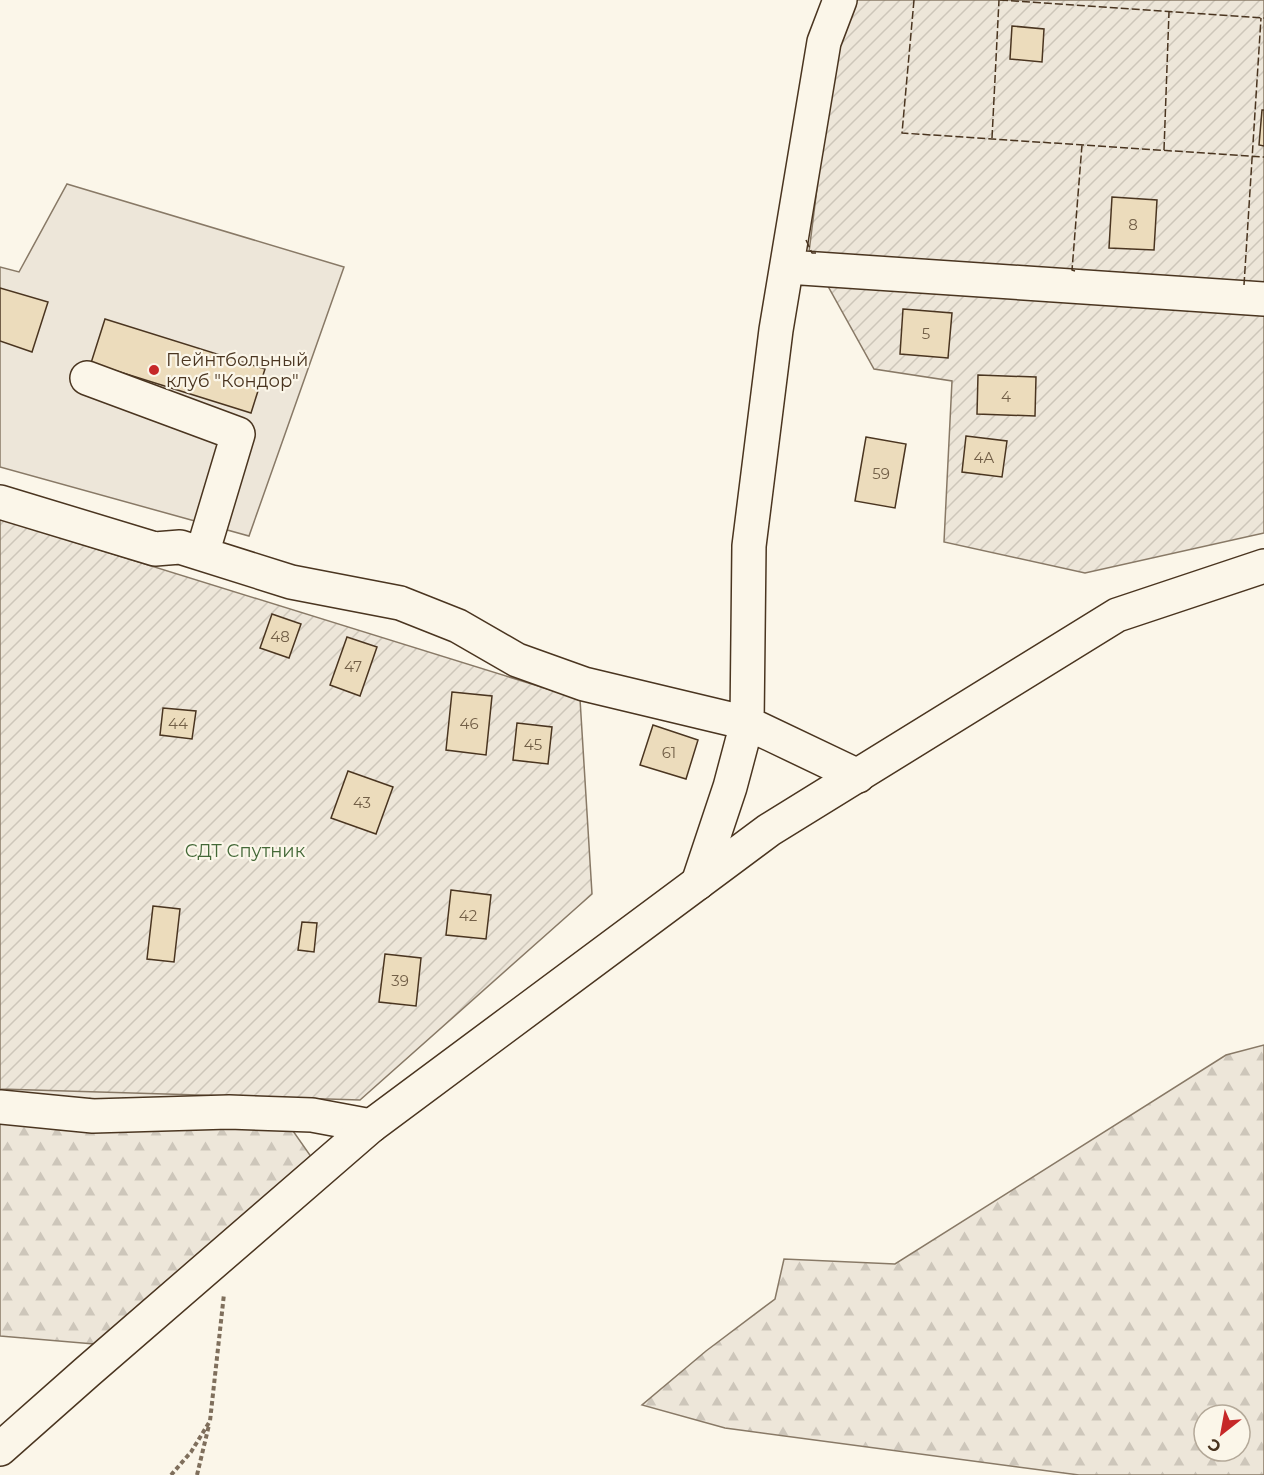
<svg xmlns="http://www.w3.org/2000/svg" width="1264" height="1475" viewBox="0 0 1264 1475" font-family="Montserrat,sans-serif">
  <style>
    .grass { fill: #ede6d9; stroke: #887966; stroke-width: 1.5 }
    .forest { fill: url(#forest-firs); stroke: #887966; stroke-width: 1.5; fill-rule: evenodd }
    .garden { fill: url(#garden-furrows); stroke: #887966; stroke-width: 1.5 }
    .building { fill: #ecdcbc; stroke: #4a3520; stroke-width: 1.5 }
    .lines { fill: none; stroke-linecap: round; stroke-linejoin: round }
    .minor-casing { stroke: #4a3520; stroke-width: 36 }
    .major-casing { stroke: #4a3520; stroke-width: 36 }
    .path { stroke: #7f6f5c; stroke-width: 4; stroke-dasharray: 4.5 3; stroke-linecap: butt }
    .minor { stroke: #fbf6e9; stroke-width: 33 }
    .major { stroke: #fbf6e9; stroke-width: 33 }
    .fence { stroke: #4a3520; stroke-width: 1.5; stroke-dasharray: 8 3; stroke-linecap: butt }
    .poi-dot { fill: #c62828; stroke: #fbf6e9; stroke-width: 2 }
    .labels { text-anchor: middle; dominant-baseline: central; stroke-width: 4.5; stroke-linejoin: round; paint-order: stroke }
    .number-label { font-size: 15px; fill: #725f47 }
    .poi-label { font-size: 18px; fill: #4a3520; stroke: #fbf6e9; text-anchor: start }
    .park-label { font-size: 18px; fill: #436837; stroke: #fbf6e9 }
  </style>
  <defs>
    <pattern id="forest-firs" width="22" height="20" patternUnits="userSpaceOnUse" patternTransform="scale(1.5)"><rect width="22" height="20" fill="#ede6d9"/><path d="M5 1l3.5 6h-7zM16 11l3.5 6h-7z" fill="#cdc6ba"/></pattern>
    <pattern id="garden-furrows" width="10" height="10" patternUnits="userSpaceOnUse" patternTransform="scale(1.5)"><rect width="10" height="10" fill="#ede6d9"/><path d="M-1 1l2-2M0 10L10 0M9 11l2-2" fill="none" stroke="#cdc6ba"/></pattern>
  </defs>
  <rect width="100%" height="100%" fill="#fbf6e9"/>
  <path class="grass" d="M67 184 344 267 249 536 0 467V267L19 272Z"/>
  <path class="forest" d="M0 1016 228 1038 312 1158 94 1344 0 1336Z
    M1264 1045V1475H1079L725 1428 642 1405 706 1351 775 1299 784 1259 895 1264 1226 1055ZM1204 1415H1240V1451H1204Z"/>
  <path class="garden" d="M854 0H1264V533L1085 573 944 542 952 381 874 369 809 252 835 45Z
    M0 519 580 699 592 894 360 1100 0 1089Z"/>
  <path class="building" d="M1012 26 1044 29 1042 62 1010 59Z
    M1262 110H1264V146L1259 145Z
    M1112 197 1157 200 1154 250 1109 248Z
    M0 288 48 302 32 352 0 341Z
    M903 309 952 313 948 358 900 354Z
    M105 319 265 369 251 413 91 363Z
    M978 375 1036 377 1035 416 977 414Z
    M966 436 1007 441 1002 477 962 472Z
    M866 437 906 444 895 508 855 501Z
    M272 614 301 624 289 658 260 648Z
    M347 637 377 647 360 696 330 685Z
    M452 692 492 696 486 755 446 750Z
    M163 708 196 711 192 739 160 735Z
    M517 723 552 727 548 764 513 760Z
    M653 725 698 740 686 779 640 765Z
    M348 771 393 787 376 834 331 818Z
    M451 890 491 895 486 939 446 935Z
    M153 906 180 909 174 962 147 959Z
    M302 922 317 923 314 952 298 950Z
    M385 954 421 958 416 1006 379 1002Z"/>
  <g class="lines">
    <g class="minor-casing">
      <path id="minor" d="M787 267 1264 299
        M87 378 238 434 202 554
        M0 502 155 549 180 547 291 582 400 603 458 626 517 660 584 684 747 723 858 776
        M698 883 730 787 747 723 749 546 776 330 824 42 840 0
        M0 1107 93 1116 229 1112 312 1115 371 1126"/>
    </g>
    <g class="major-casing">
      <path id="major" d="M0 1449 87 1372 371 1126 769 830 1117 615 1264 566"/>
    </g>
    <path class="path" d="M171 1475 191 1452 210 1421 224 1294
      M197 1475 209 1425"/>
    <use href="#minor" class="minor"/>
    <use href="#major" class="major"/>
    <path class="fence" d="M914 0 902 133 1264 157
      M1000 0 1264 18
      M992 138 999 0
      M1164 150 1169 12
      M806 240 812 253H816
      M1075 271 1072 270 1082 145
      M1244 285 1261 18"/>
  </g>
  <circle class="poi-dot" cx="154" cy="370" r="6"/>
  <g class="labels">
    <g class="number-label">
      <text x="1133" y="224">8</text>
      <text x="926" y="333">5</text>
      <text x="1006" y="396">4</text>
      <text x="984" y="457">4А</text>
      <text x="881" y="473">59</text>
      <text x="280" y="636">48</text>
      <text x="353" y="666">47</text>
      <text x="178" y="723">44</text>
      <text x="469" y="723">46</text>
      <text x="533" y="744">45</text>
      <text x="669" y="752">61</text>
      <text x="362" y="802">43</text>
      <text x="468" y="915">42</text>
      <text x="400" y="980">39</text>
    </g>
    <g class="poi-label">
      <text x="166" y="360">Пейнтбольный<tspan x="166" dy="21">клуб "Кондор"</tspan></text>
    </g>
    <g class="park-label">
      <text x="245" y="851">СДТ Спутник</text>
    </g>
  </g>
  <g transform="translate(1222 1433) rotate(211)"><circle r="28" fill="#fbf6e9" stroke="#b4a999" stroke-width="1.5"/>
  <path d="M0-4.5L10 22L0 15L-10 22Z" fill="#c62828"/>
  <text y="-9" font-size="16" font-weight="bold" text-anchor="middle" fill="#4a3520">С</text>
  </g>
</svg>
